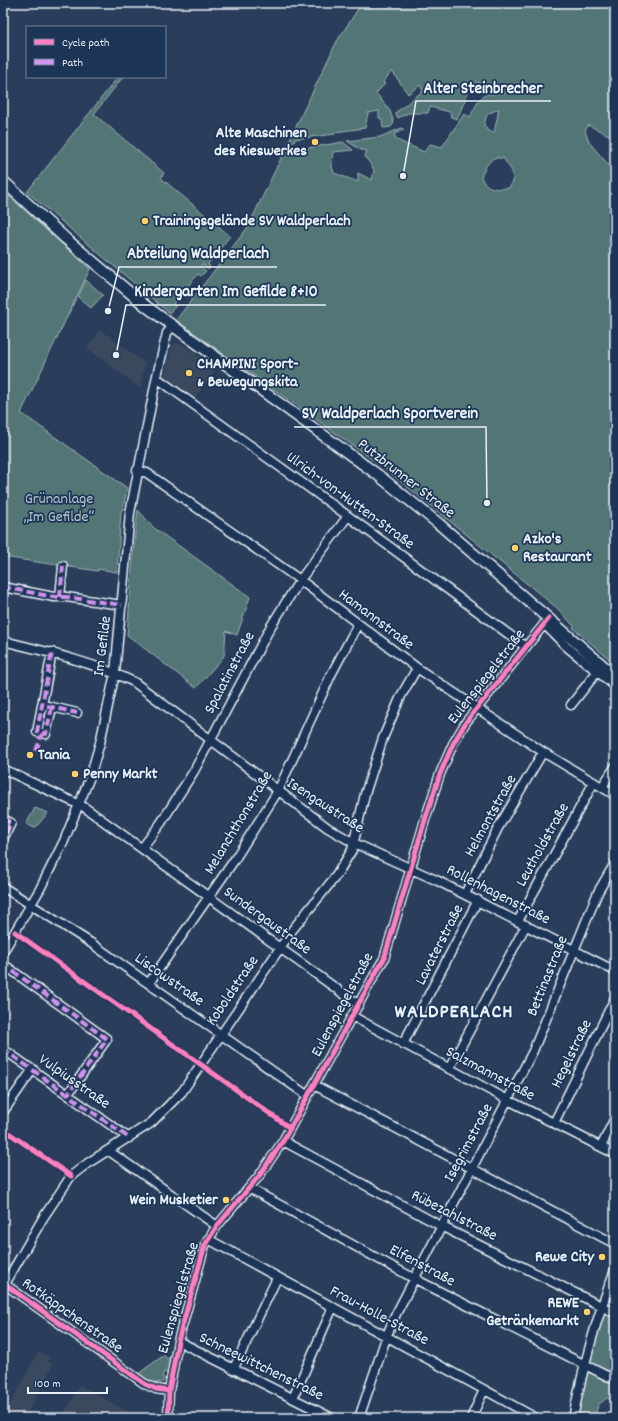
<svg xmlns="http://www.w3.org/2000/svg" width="618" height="1421" viewBox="0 0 618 1421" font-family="Dekko,sans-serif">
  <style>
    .built { fill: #3a495f }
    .green { fill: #537575; stroke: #9eb3b6; fill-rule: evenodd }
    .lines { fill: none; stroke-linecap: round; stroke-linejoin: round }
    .minor-casing { stroke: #e8f1f8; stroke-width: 11 }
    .major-casing { stroke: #e8f1f8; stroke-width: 13 }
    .minor { stroke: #1d3557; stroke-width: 8 }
    .major { stroke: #1d3557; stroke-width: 10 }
    .quiet { stroke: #d193ec; stroke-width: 4; stroke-dasharray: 8 4; stroke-linecap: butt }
    .cycleway-casing { stroke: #1d3557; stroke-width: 8 }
    .cycleway { stroke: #ff80c0; stroke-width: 5 }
    .poi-dot { fill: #ffd166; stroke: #1d3557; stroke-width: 1.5 }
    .labels { text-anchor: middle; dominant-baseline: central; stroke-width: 3.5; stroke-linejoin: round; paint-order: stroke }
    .poi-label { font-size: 16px; font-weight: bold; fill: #e8f1f8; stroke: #1d3557; text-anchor: start }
    .street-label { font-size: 16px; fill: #e8f1f8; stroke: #1d3557 }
    .park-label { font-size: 16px; fill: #b4c6ca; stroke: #1d3557 }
    .district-label { font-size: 20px; font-weight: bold; letter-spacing: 1px; fill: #e8f1f8; stroke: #1d3557 }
    .leader { fill: none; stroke: #e8f1f8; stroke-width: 1.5 }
    .callout-dot { fill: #e8f1f8; stroke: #1d3557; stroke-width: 1.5 }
    .callout-label { font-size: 17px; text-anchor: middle; font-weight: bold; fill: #e8f1f8; stroke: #1d3557; stroke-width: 3.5; stroke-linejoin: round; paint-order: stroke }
  </style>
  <rect width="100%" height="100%" fill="#2a3e5b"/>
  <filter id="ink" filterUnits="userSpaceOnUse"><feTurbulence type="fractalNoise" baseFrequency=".025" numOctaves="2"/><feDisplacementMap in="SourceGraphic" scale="8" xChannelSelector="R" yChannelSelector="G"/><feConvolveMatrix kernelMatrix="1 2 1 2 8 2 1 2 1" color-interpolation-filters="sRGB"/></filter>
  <g filter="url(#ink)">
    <path class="built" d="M100 330 145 363 140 388 87 348Z
      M176 343 185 346 216 369 194 399 169 382 164 376 172 346Z
      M38 1352 49 1357 47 1361 53 1364 25 1418H3Z
      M80 1385 130 1413 127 1418H62Z"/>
    <path class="green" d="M362 3H615V138L588 125 585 131 589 142 615 173V664L573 628 574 626 557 608 383 467 176 320 248 227 284 152 343 142 353 150 333 152 332 167 334 173 358 182V173L372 180 374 170 365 156 367 151 361 150 347 141 380 137 402 128 404 130 394 134 397 140 424 152 430 144 442 147 464 114 470 117C481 96 480 93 505 93L503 89 492 85 476 82 471 86 457 119 451 117 450 112 430 107 428 113H408L398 118 395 113 423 91 420 85 408 94 392 71 383 82 385 84 376 93 390 111 394 123 391 127 383 128 382 119 379 118V111L368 113 365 128 335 132V134L295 139 294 142 288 143 337 41ZM499 109 494 133 488 131 484 125 487 114ZM493 158H503L512 171 513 182 509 188C495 189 487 190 481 177L486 166Z
      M118 77H123L94 114 164 173 161 178 230 236 208 264 210 267 208 269 202 264 200 266 206 271 201 276 198 274 173 304 176 306 169 313 27 192Z
      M3 191 90 269 21 413 127 488 123 509 121 511 117 572 98 569V571L3 557Z
      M86 280 103 295 91 308 78 297Z
      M138 510 154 528 250 597 237 635 226 631 224 656 196 688 127 635C131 593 132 551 138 510Z
      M35 808 48 813 35 828 26 824Z
      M615 1279V1396L613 1401 607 1398 599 1404 596 1411 600 1418H576L604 1308Z
      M164 1355 167 1359 171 1357 168 1373 164 1372 162 1377 166 1379 161 1383 151 1382 138 1374Z"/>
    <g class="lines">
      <g class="minor-casing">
        <path id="minor" d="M156 380 161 381 348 516 526 647
          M137 470 147 473 300 580 417 668 543 752 615 795
          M3 587 54 597H66L122 605
          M60 597 63 566
          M544 624 567 647 615 686
          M3 641C48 652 92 662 134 682L328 828 354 843 438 881 615 971
          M571 705 597 672
          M48 706 77 713
          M52 707 46 734 37 732 52 652
          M3 769 84 807 359 1005
          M602 787 615 767
          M3 819 11 823 3 839
          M142 848 161 823 194 771 271 626 300 580 348 516
          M3 887 91 943 308 1096
          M465 894 498 828 543 752
          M518 921 594 782
          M3 952 40 889 64 841 90 777 100 743 115 673 130 513 156 380 167 333 172 327
          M3 964 107 1039 68 1094
          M149 983 233 862 278 791 331 675 358 624
          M352 1016 508 1100 615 1154
          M403 1044 478 900
          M3 1049 129 1138
          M449 1069 526 925
          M314 1085 615 1244
          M3 1112 33 1069
          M554 1123 615 998
          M283 1141 441 1226 615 1313
          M601 1147 615 1118
          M109 1151 217 1226
          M249 1188 415 1279 615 1380
          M208 1239 536 1418
          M3 1283 145 1384 156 1389 169 1391
          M5 1284 43 1218 71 1176 88 1163 151 1123 182 1092 293 929 336 876 352 850 365 794 383 738 401 696 417 668
          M178 1341 332 1418
          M233 1370 277 1278
          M293 1398 333 1307
          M168 1418 169 1391 178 1341 205 1245 217 1226 259 1176 283 1141 379 967 384 959 425 820 440 774 453 744 466 722 549 618
          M359 1418 387 1335 396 1314 533 1051 598 892 615 863
          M471 1418 484 1390
          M573 1418C583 1367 596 1318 615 1270"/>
      </g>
      <g class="major-casing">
        <path id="major" d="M3 181 66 239 147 307 378 475 439 524 615 676"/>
      </g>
      <use href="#minor" class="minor"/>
      <use href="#major" class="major"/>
      <path class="quiet" d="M3 587 54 597H66L122 605
        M60 597 63 566
        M47 706 77 713
        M52 707 46 734 37 732 52 652
        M36 751 42 734
        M3 819 11 823 3 839
        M3 964 107 1039 68 1094
        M3 1049 129 1138"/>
      <g class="cycleway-casing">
        <path id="cycleway" d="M15 932 290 1128
          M3 1129 71 1176
          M3 1283 145 1384 156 1389 169 1391
          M168 1418 169 1391 178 1341 205 1245 217 1226 259 1176 283 1141 379 967 384 959 425 820 440 774 453 744 466 722 549 618"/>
      </g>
      <use href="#cycleway" class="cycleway"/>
    </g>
  </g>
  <g class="poi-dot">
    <circle cx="315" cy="142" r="4"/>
    <circle cx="145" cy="221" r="4"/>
    <circle cx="189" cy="373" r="4"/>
    <circle cx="515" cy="548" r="4"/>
    <circle cx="30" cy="755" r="4"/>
    <circle cx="75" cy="774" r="4"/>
    <circle cx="226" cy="1200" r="4"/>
    <circle cx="602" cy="1257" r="4"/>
    <circle cx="587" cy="1312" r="4"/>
  </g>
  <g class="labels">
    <g class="poi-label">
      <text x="307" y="133" text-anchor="end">Alte Maschinen<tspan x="307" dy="18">des Kieswerkes</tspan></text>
      <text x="153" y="221">Trainingsgelände SV Waldperlach</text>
      <text x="197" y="364">CHAMPINI Sport-<tspan x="197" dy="18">&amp; Bewegungskita</tspan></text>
      <text x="523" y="539">Azko's<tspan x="523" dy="18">Restaurant</tspan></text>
      <text x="38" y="755">Tania</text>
      <text x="83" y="774">Penny Markt</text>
      <text x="218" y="1200" text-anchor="end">Wein Musketier</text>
      <text x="594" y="1257" text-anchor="end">Rewe City</text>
      <text x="579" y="1303" text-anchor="end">REWE<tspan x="579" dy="18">Getränkemarkt</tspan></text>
    </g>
    <g class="street-label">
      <text transform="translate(406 479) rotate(38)">Putzbrunner Straße</text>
      <text transform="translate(350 501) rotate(36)">Ulrich-von-Hutten-Straße</text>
      <text transform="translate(376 620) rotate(37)">Hamannstraße</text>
      <text transform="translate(103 646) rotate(-83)">Im Gefilde</text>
      <text transform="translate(230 673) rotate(-62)">Spalatinstraße</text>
      <text transform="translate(487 677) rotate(-52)">Eulenspiegelstraße</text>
      <text transform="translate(325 806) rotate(33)">Isengaustraße</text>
      <text transform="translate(491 816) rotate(-61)">Helmontstraße</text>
      <text transform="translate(239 823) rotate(-59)">Melanchthonstraße</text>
      <text transform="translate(543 845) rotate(-61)">Leutholdstraße</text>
      <text transform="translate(498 895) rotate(27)">Rollenhagenstraße</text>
      <text transform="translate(267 921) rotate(36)">Sundergaustraße</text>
      <text transform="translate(440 945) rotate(-63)">Lavaterstraße</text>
      <text transform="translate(548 976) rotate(-68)">Bettinastraße</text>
      <text transform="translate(169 980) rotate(35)">Liscowstraße</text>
      <text transform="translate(233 991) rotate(-56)">Koboldstraße</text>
      <text transform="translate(343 1005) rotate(-62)">Eulenspiegelstraße</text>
      <text transform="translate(572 1054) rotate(-64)">Hegelstraße</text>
      <text transform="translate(490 1074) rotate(28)">Salzmannstraße</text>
      <text transform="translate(74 1082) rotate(35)">Vulpiusstraße</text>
      <text transform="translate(469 1143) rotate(-62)">Isegrimstraße</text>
      <text transform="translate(454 1216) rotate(27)">Rübezahlstraße</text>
      <text transform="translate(422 1266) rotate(28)">Elfenstraße</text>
      <text transform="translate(179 1298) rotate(-74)">Eulenspiegelstraße</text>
      <text transform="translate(72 1316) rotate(35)">Rotkäppchenstraße</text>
      <text transform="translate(379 1316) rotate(28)">Frau-Holle-Straße</text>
      <text transform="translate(261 1367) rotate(26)">Schneewittchenstraße</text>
    </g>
    <g class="park-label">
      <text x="59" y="499">Grünanlage<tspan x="59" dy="18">„Im Gefilde“</tspan></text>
    </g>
    <g class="district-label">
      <text x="454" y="1013">WALDPERLACH</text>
    </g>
  </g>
  <path class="leader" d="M403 176L416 101H551M108 311L119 267H277M116 355L126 305H326M487 503L486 427H294"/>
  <g class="callout-dot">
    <circle cx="403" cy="176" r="4"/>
    <circle cx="108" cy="311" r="4"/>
    <circle cx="116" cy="355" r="4"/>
    <circle cx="487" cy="503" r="4"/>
  </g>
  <g class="callout-label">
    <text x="483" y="93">Alter Steinbrecher</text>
    <text x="198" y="258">Abteilung Waldperlach</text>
    <text x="226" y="296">Kindergarten Im Gefilde 8+10</text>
    <text x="390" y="418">SV Waldperlach Sportverein</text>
  </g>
  <rect width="618" height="1421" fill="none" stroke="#1d3557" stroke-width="16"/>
  <rect x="8" y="8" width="602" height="1405" fill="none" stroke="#e8f1f8" stroke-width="1.5" filter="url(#ink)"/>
  <rect x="26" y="26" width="140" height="52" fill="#1d3557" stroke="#6e8097"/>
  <rect x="34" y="39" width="20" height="6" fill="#ff80c0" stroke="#6e8097"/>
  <text x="62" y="46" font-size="12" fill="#e8f1f8">Cycle path</text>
  <rect x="34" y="59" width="20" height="6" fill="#d193ec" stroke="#6e8097"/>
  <text x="62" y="66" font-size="12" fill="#e8f1f8">Path</text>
  <path d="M28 1387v6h79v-6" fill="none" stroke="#e8f1f8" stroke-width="2"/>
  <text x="34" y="1387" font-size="12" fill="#e8f1f8" stroke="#1d3557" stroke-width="3" paint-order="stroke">100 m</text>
</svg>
